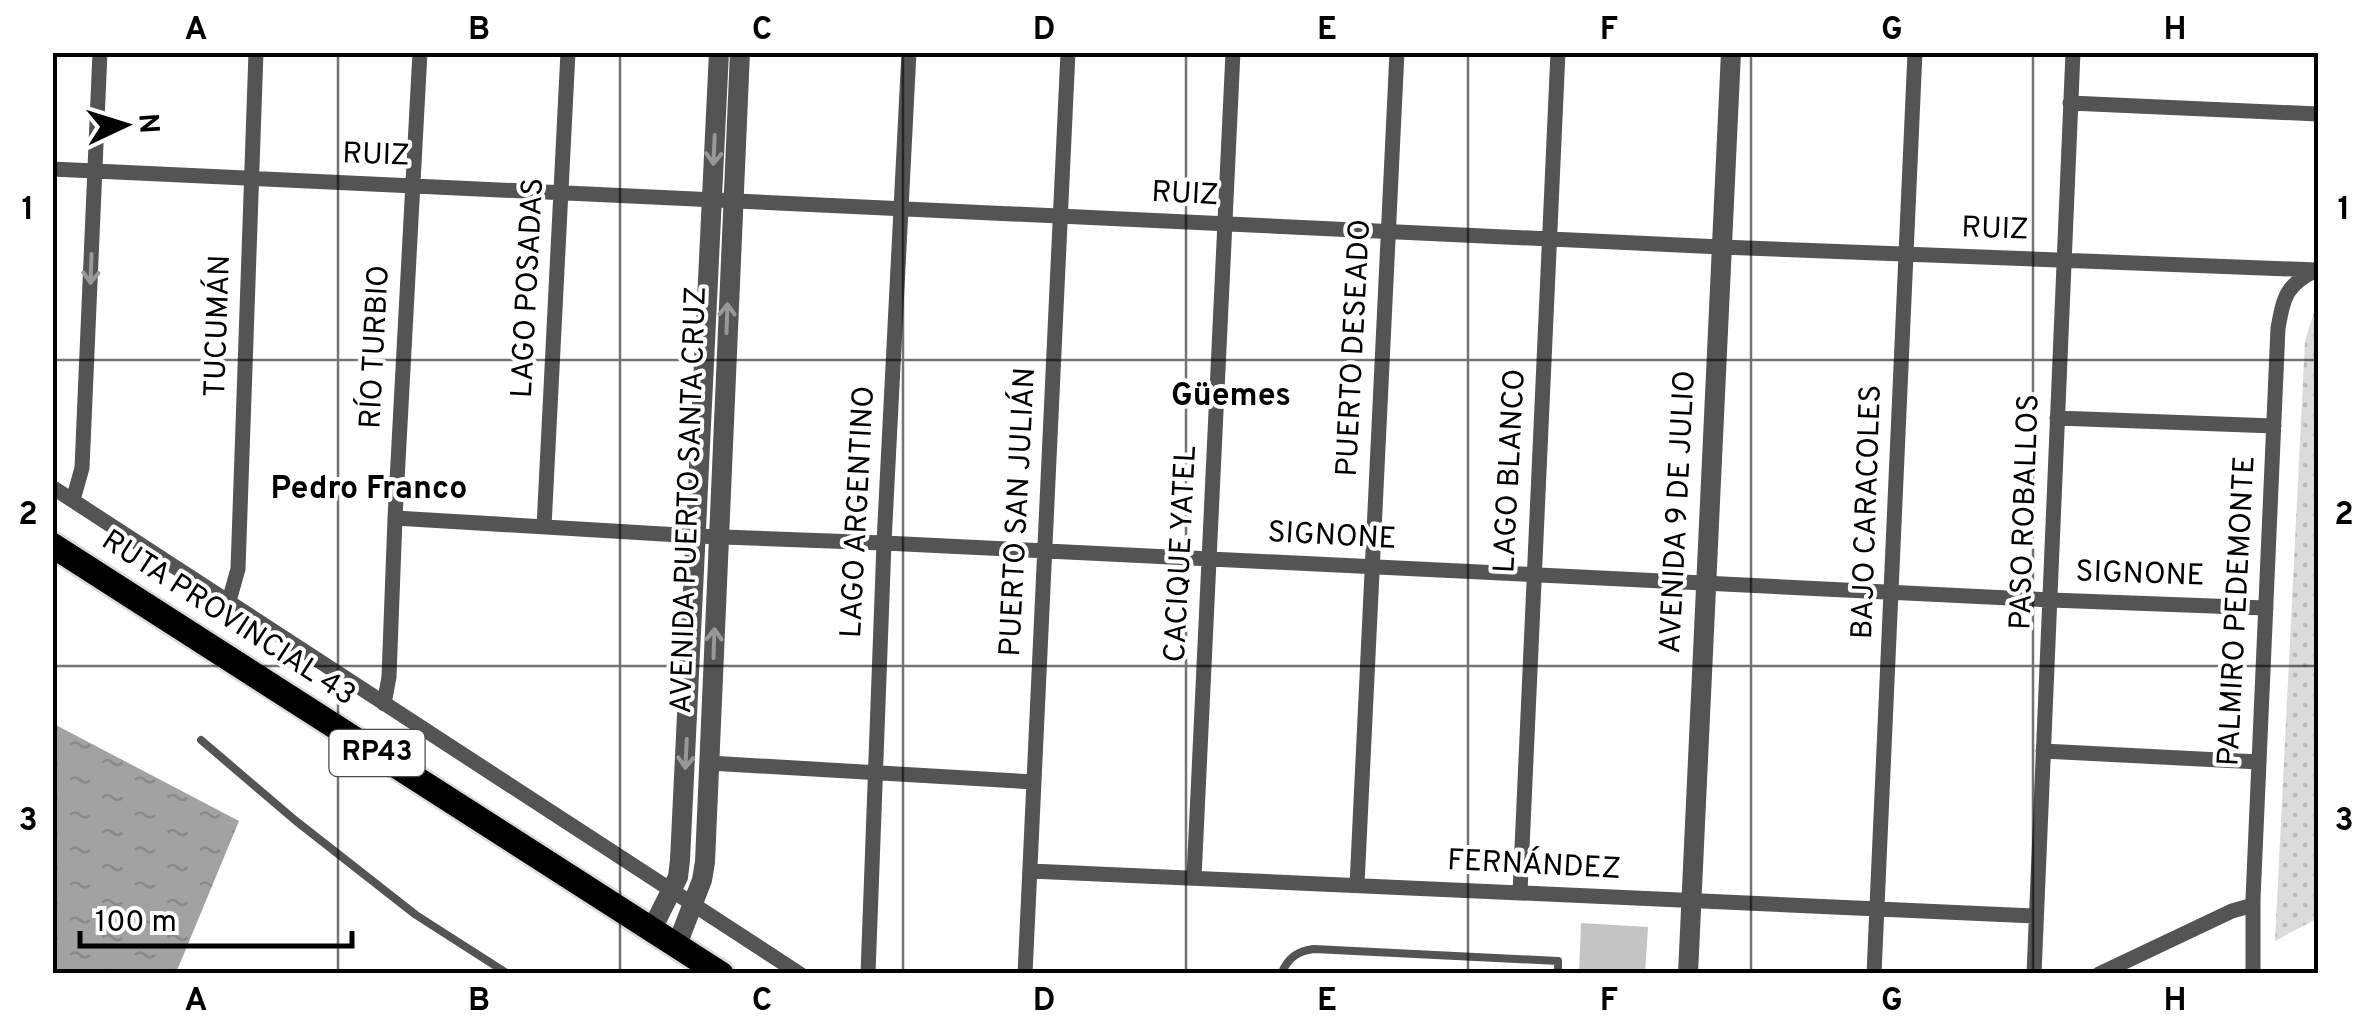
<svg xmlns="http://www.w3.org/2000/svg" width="2371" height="1026" viewBox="0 0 2371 1026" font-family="Overpass,sans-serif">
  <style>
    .grass { fill: url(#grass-dots) }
    .water { fill: url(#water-ripples) }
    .building { fill: #c4c4c4 }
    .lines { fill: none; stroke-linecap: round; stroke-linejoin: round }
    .primary-casing { stroke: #dbdbdb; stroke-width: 30 }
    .service { stroke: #545454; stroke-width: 8 }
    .minor { stroke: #545454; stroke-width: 15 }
    .tertiary { stroke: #545454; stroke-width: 20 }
    .primary { stroke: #000; stroke-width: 25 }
    .oneway { stroke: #989898 }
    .grid { fill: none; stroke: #000; stroke-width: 2.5; stroke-opacity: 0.55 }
    .labels { text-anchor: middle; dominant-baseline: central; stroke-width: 8; stroke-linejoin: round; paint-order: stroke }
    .shield { fill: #fff; stroke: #4c4c4c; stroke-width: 2.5 }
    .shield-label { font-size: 28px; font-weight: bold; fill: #000 }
    .street-label { font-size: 30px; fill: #000; stroke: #fff }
    .neighbourhood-label { font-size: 32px; font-weight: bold; fill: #000; stroke: #fff }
    .neatline { fill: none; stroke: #000; stroke-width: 4 }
    .grid-label { font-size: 32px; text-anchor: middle; font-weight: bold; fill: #000 }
  </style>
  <defs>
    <pattern id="grass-dots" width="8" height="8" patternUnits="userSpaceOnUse" patternTransform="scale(2.5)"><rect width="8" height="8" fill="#dbdbdb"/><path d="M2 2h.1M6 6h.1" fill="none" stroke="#bababa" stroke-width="1.8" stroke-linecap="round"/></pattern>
    <pattern id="water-ripples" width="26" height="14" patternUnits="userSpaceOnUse" patternTransform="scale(2.5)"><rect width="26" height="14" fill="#a2a2a2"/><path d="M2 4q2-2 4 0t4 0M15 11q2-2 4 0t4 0" fill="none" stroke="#8a8a8a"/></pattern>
  </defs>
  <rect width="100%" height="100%" fill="#fff"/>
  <path class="grass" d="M2318 299V918L2275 941 2305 341Z"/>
  <path class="water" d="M52 723 239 821 176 973H53Z"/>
  <path class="building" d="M1581 923 1648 927 1645 974H1579Z"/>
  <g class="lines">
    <g class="primary-casing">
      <path id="primary" d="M52 545 721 974"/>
    </g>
    <path class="service" d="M201 740 296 821 416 915 508 974
      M1281 974C1288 958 1297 951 1314 949L1558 961V974"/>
    <path class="minor" d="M2070 103 2318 114
      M52 169 1721 247 2316 270
      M2057 418 2274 426
      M52 487 800 974
      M73 500 82 468 100 52
      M395 518 696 536 884 543 2051 600 2266 608
      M544 527 568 52
      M229 601 238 569 256 52
      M384 704 389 677 395 518 420 52
      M2043 751 2259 762
      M709 763 1034 782
      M1030 871 2036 916
      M1194 878 1233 52
      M1357 885 1397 52
      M1520 892 1558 52
      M868 974 884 543 909 52
      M1025 974 1068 52
      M1874 974 1915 52
      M2034 974 2073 52
      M2099 974 2232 911 2253 905
      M2253 974V899L2278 328C2284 296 2286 285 2316 270"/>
    <path class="tertiary" d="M652 929 678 877 680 860 719 52
      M677 945 702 880 705 862 740 52
      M1688 974 1731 52"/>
    <use href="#primary" class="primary"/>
  </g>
  <defs><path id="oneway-shaft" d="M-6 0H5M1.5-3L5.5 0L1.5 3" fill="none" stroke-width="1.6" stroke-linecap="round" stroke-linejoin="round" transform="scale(2.5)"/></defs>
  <g class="oneway">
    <use href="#oneway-shaft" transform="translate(714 150) rotate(93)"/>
    <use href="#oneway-shaft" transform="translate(91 269) rotate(92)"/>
    <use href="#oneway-shaft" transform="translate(727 318) rotate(-88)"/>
    <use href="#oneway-shaft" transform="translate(714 643) rotate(-88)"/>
    <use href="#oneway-shaft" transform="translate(686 754) rotate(93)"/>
  </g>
  <path class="grid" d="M338 52V974M620 52V974M903 52V974M1186 52V974M1468 52V974M1751 52V974M2033 52V974M52 360H2318M52 666H2318"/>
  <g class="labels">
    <rect class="shield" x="329.5" y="730" width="95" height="46" rx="8"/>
    <g class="shield-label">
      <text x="377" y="753">RP43</text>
    </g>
    <g class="street-label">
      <text transform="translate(376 156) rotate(2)">RUIZ</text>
      <text transform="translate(1185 195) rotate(3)">RUIZ</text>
      <text transform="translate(1995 230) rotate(2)">RUIZ</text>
      <text transform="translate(529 288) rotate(-87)">LAGO POSADAS</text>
      <text transform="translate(219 326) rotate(-88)">TUCUMÁN</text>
      <text transform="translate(376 347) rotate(-87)">RÍO TURBIO</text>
      <text transform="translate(1355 348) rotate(-87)">PUERTO DESEADO</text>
      <text transform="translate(1511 471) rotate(-87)">LAGO BLANCO</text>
      <text transform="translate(690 500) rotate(-88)">AVENIDA PUERTO SANTA CRUZ</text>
      <text transform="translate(859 512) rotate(-87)">LAGO ARGENTINO</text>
      <text transform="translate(1019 512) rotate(-87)">PUERTO SAN JULIÁN</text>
      <text transform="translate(1679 512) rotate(-87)">AVENIDA 9 DE JULIO</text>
      <text transform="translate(1868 512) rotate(-88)">BAJO CARACOLES</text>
      <text transform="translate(2026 512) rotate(-88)">PASO ROBALLOS</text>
      <text transform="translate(1332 537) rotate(3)">SIGNONE</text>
      <text transform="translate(1182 554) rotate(-87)">CACIQUE YATEL</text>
      <text transform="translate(2140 575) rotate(2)">SIGNONE</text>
      <text transform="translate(2238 611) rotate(-87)">PALMIRO PEDEMONTE</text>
      <text transform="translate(228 619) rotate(33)">RUTA PROVINCIAL 43</text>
      <text transform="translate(1534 866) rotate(3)">FERNÁNDEZ</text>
    </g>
    <g class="neighbourhood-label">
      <text x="1231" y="397">Güemes</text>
      <text x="369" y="490">Pedro Franco</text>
    </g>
  </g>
  <rect width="2371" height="1026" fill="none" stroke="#ffffff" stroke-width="110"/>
  <g transform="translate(125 125) rotate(86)" stroke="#ffffff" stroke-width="8" paint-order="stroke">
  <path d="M0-8L18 38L0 25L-18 38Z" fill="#000000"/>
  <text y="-15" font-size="28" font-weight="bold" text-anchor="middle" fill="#000000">N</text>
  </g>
  <path d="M80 931v15h272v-15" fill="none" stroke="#000000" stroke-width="5"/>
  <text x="95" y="931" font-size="30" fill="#000000" stroke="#ffffff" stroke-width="8" paint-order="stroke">100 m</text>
  <rect x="55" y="55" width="2261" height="916" class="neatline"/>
  <g class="grid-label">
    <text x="196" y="39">A</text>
    <text x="479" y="39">B</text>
    <text x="762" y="39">C</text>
    <text x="1044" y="39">D</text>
    <text x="1327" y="39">E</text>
    <text x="1609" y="39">F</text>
    <text x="1892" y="39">G</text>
    <text x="2175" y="39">H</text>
    <text x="28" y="219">1</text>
    <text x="2344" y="219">1</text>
    <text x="28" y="524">2</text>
    <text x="2344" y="524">2</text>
    <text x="28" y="830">3</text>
    <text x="2344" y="830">3</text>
    <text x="196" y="1010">A</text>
    <text x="479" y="1010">B</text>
    <text x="762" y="1010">C</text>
    <text x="1044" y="1010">D</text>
    <text x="1327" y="1010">E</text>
    <text x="1609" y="1010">F</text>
    <text x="1892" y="1010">G</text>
    <text x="2175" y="1010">H</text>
  </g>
</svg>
